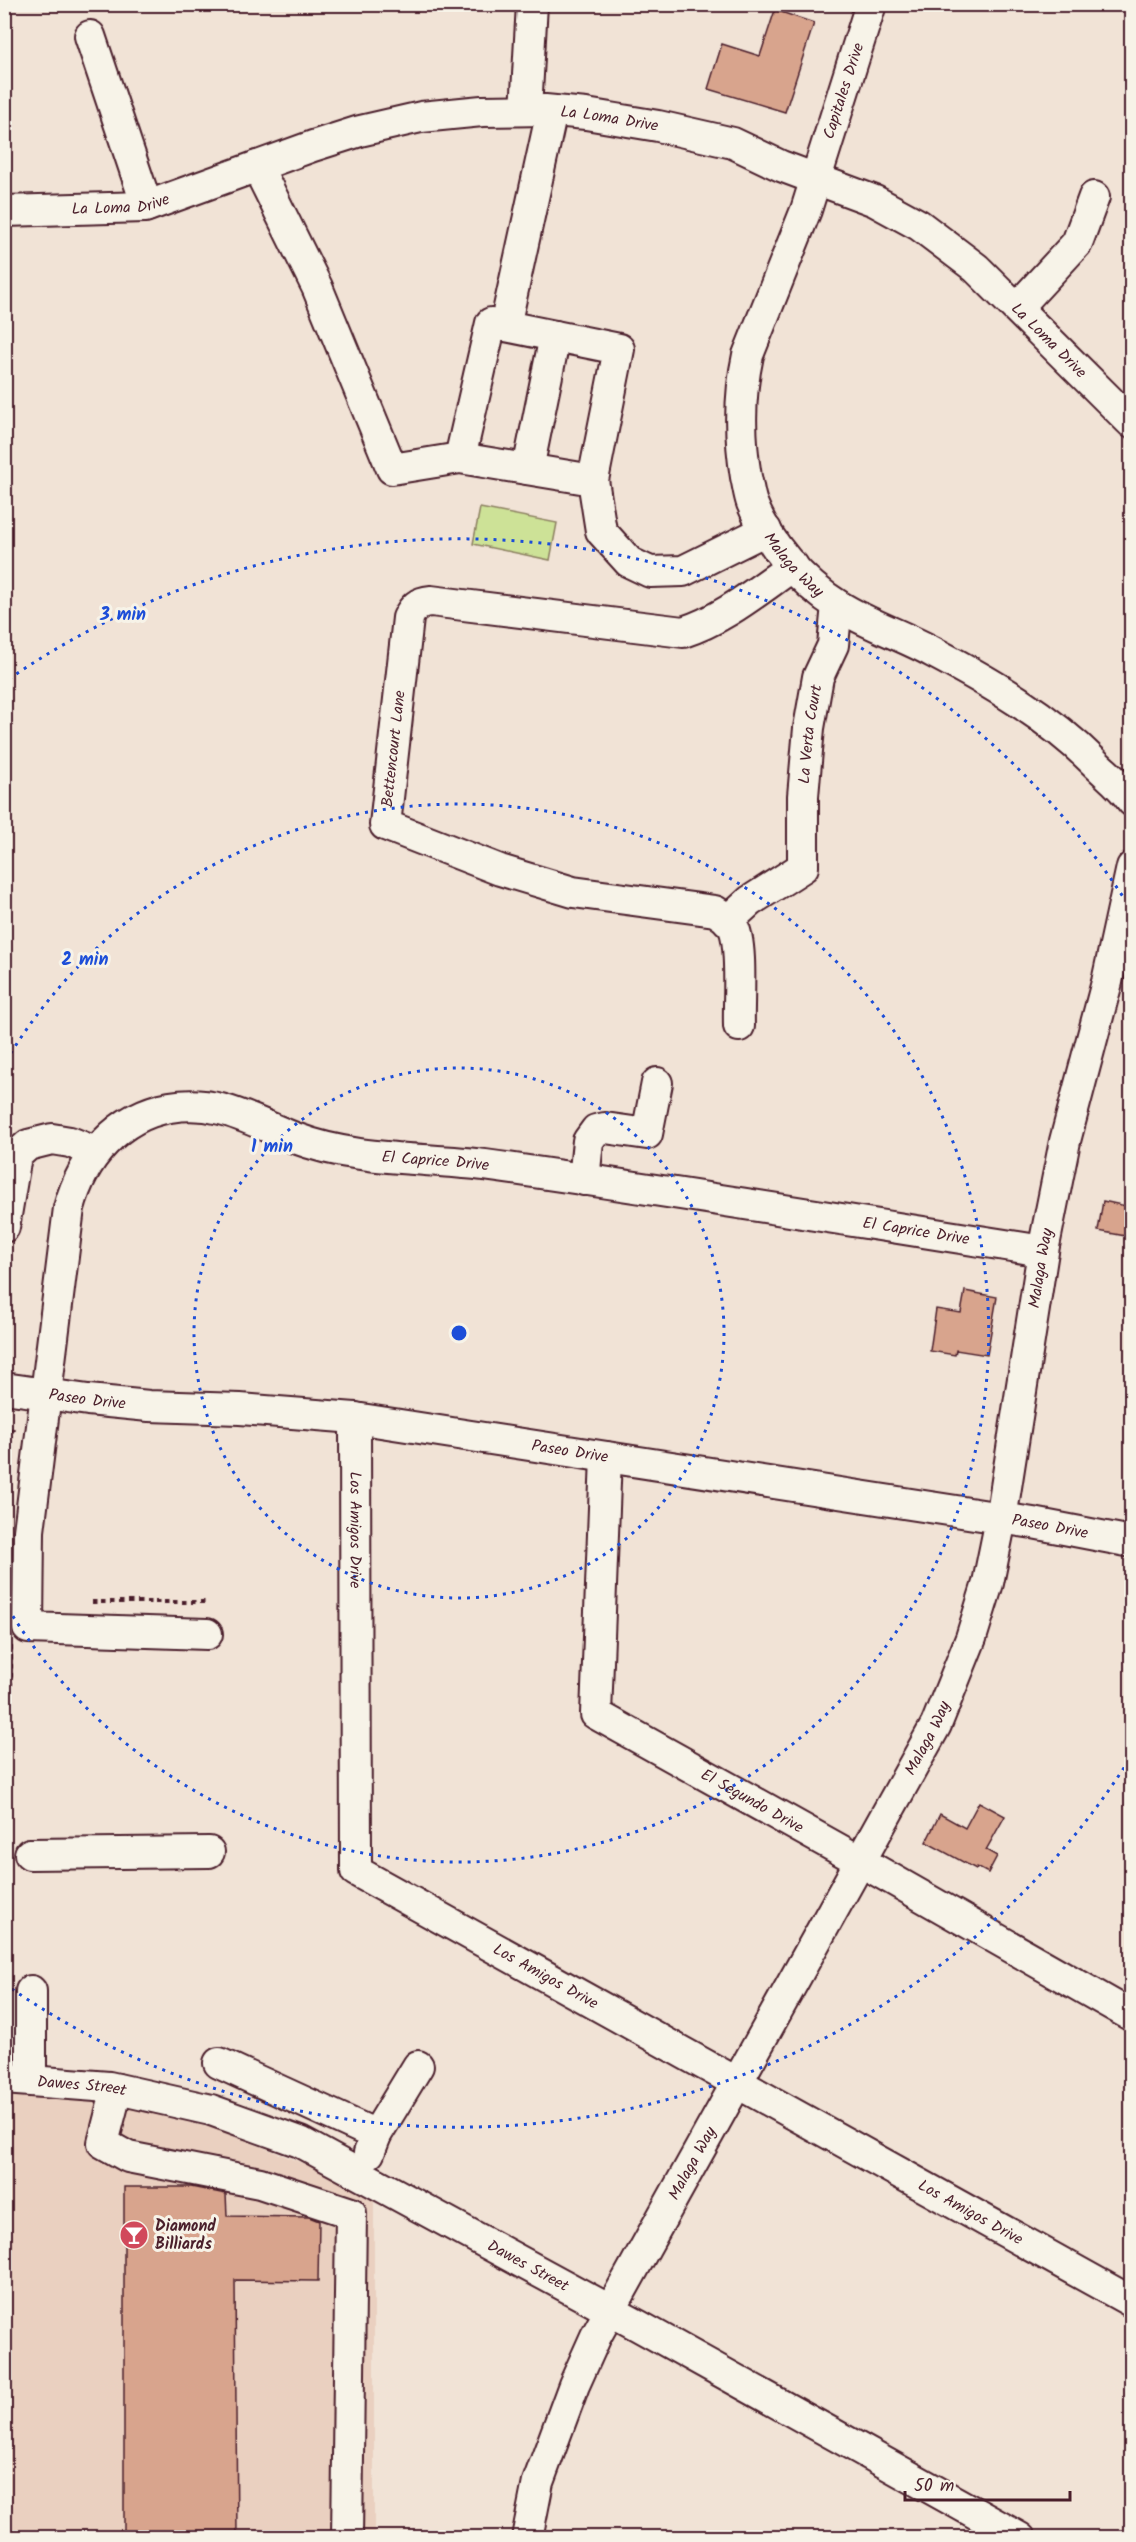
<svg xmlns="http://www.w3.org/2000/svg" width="1136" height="2542" viewBox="0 0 1136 2542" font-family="Kalam,sans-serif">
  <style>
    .built { fill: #ead0c0 }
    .green { fill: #cde297; stroke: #8c8061; stroke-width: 1.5 }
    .building { fill: #d8a48d; stroke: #4a1f2b; stroke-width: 1.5 }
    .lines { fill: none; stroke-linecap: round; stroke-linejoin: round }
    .minor-casing { stroke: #4a1f2b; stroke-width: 34 }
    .path { stroke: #4a1f2b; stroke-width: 4; stroke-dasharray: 4.5 4.5; stroke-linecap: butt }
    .minor { stroke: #f7f3e8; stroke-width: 30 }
    .ring { fill: none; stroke: #1d4ed8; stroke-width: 3; stroke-dasharray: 3 6 }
    .labels { text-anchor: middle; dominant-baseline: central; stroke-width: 6; stroke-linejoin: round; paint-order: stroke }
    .street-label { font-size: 16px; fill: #4a1f2b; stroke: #f7f3e8 }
    .poi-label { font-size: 16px; font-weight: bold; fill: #4a1f2b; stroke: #f7f3e8; text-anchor: start }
    .centre { fill: #1d4ed8; stroke: #f7f3e8; stroke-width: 3 }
    .ring-label { font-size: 18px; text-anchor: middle; font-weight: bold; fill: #1d4ed8; stroke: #f7f3e8; stroke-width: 6; stroke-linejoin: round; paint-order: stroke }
  </style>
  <rect width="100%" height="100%" fill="#f1e3d6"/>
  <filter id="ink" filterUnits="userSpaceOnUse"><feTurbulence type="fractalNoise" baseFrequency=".0167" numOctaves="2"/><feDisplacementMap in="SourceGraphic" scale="12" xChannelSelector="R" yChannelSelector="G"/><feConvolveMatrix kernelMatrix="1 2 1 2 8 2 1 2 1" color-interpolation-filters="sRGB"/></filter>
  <g filter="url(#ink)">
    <path class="built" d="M4 2090 95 2099 220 2130 312 2167 374 2201V2537H5Z"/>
    <path class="green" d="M480 508 557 523 550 560 473 544Z"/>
    <path class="building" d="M775 10 814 23 785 112 708 89 722 44 760 56Z
      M1103 1201 1131 1207V1237L1098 1231Z
      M965 1291 997 1297 987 1355 956 1350 955 1355 930 1351 936 1309 961 1313Z
      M979 1802 1005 1816 986 1850 997 1856 988 1873 977 1867 976 1869 926 1842 940 1814 965 1828Z
      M124 2187H191L226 2194 227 2216 309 2217 319 2221 318 2281 235 2280 237 2538H124Z"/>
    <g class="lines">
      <g class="minor-casing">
        <g id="minor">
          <path id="s1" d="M871 4 806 210 748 355C739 396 739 435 746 477 748 485 749 495 752 503 768 544 802 583 839 606 869 625 902 635 933 652 990 682 1048 716 1094 762 1106 774 1122 786 1132 801"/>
          <path d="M90 36 147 206"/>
          <path d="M526 110 532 4"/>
          <path d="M257 166 317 287 392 469 460 458 593 480"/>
          <path id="s2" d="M4 211 145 207 313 146 360 131 421 117 482 111 545 110 586 114 658 126 733 143 781 166 875 201 919 225 976 268 1132 423"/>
          <path d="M1017 308 1077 243 1094 197"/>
          <path d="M505 326 552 111"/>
          <path d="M460 458 491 323 619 349 593 480 601 531 629 562 650 572 683 571 766 530"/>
          <path d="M528 469 555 336"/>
          <path id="s3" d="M728 921 750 901 803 867V796L809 728 818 677 833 645 837 605"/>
          <path id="s4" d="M739 1026C738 1002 743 945 733 926 729 920 722 915 715 911L573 892 500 870 385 825 408 618C413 607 418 602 431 601L683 632C724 619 758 590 793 566"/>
          <path d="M584 1180 588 1141 596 1130 605 1128 647 1134 657 1083"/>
          <path d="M4 1227 16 1156 28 1145 52 1139 70 1142 95 1152"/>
          <path id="s5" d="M4 1388 88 1400 149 1406 240 1409 355 1418 1033 1523 1132 1542"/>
          <path id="s6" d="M355 1418 356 1871 1132 2302"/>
          <path id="s7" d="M606 1457 596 1714 860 1861 1132 2016"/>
          <path id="s8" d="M207 1634 28 1628 29 1531 69 1208C82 1159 118 1116 170 1107 220 1099 250 1121 295 1138 316 1146 338 1151 360 1154 402 1160 444 1160 485 1165 672 1191 857 1222 1043 1251"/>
          <path d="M30 1854 209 1852"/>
          <path d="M31 1991V2080"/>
          <path d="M219 2063 376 2135"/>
          <path id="s9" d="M4 2079 109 2087 211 2110 300 2142 639 2326 1020 2538"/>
          <path d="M117 2089 103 2143 128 2157 260 2183 351 2213 347 2538"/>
          <path d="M369 2153 376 2135 418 2066"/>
          <path id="s10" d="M527 2538 538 2482 574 2385 596 2336 936 1725 971 1638 988 1583 1001 1519 1043 1251 1065 1141 1107 982 1132 867"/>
        </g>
      </g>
      <path class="path" d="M10 1459V1439L14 1425
        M92 1602H206
        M11 1646V1690"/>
      <use href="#minor" class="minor"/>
    </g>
  </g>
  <g class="ring">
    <circle cx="459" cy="1333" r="265"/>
    <path d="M6 1061A529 529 0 1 1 6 1605"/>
    <path d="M1129 1760A794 794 0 0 1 9 1987M9 679A794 794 0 0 1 1129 906"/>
  </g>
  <defs>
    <g id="bar-disc" transform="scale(1.5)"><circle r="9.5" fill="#d1495b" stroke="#f7f3e8"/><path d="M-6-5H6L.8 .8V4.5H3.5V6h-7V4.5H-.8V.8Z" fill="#fff"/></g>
  </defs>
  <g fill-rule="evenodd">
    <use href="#bar-disc" x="134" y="2235"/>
  </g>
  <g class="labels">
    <g class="street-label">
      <text transform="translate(844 91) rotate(-72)">Capitales Drive</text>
      <text stroke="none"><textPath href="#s2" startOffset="621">La Loma Drive</textPath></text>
      <text stroke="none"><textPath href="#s2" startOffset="117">La Loma Drive</textPath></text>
      <text stroke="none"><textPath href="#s2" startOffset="1125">La Loma Drive</textPath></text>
      <text stroke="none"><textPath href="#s1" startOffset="597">Malaga Way</textPath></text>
      <text stroke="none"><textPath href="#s3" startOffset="226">La Verta Court</textPath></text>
      <text stroke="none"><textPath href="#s4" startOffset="544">Bettencourt Lane</textPath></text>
      <text stroke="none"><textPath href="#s8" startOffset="1026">El Caprice Drive</textPath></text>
      <text stroke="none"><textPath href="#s8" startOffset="1512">El Caprice Drive</textPath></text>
      <text stroke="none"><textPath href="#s10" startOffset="1384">Malaga Way</textPath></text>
      <text stroke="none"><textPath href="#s5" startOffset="84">Paseo Drive</textPath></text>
      <text stroke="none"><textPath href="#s5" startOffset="570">Paseo Drive</textPath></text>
      <text stroke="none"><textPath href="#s5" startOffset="1056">Paseo Drive</textPath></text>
      <text stroke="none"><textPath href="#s6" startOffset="112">Los Amigos Drive</textPath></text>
      <text stroke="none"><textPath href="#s10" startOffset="898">Malaga Way</textPath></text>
      <text stroke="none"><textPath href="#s7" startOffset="436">El Segundo Drive</textPath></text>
      <text stroke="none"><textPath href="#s6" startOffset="670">Los Amigos Drive</textPath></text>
      <text stroke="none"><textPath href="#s9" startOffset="78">Dawes Street</textPath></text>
      <text stroke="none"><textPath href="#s10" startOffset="412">Malaga Way</textPath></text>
      <text stroke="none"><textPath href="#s6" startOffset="1156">Los Amigos Drive</textPath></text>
      <text stroke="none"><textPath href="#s9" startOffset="564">Dawes Street</textPath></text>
    </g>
    <g class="poi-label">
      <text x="155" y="2226">Diamond<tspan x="155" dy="18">Billiards</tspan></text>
    </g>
  </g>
  <circle cx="459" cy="1333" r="9" class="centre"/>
  <g class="ring-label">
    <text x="123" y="620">3 min</text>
    <text x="85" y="965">2 min</text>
    <text x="272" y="1152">1 min</text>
  </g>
  <rect width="1136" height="2542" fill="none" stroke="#f7f3e8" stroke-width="24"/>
  <rect x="12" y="12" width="1112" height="2518" fill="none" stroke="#4a1f2b" stroke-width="2" filter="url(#ink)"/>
  <path d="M905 2491v9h165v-9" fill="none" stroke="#4a1f2b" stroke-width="3"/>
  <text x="914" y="2491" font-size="18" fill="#4a1f2b" stroke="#f7f3e8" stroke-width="4.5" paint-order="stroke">50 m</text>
</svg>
